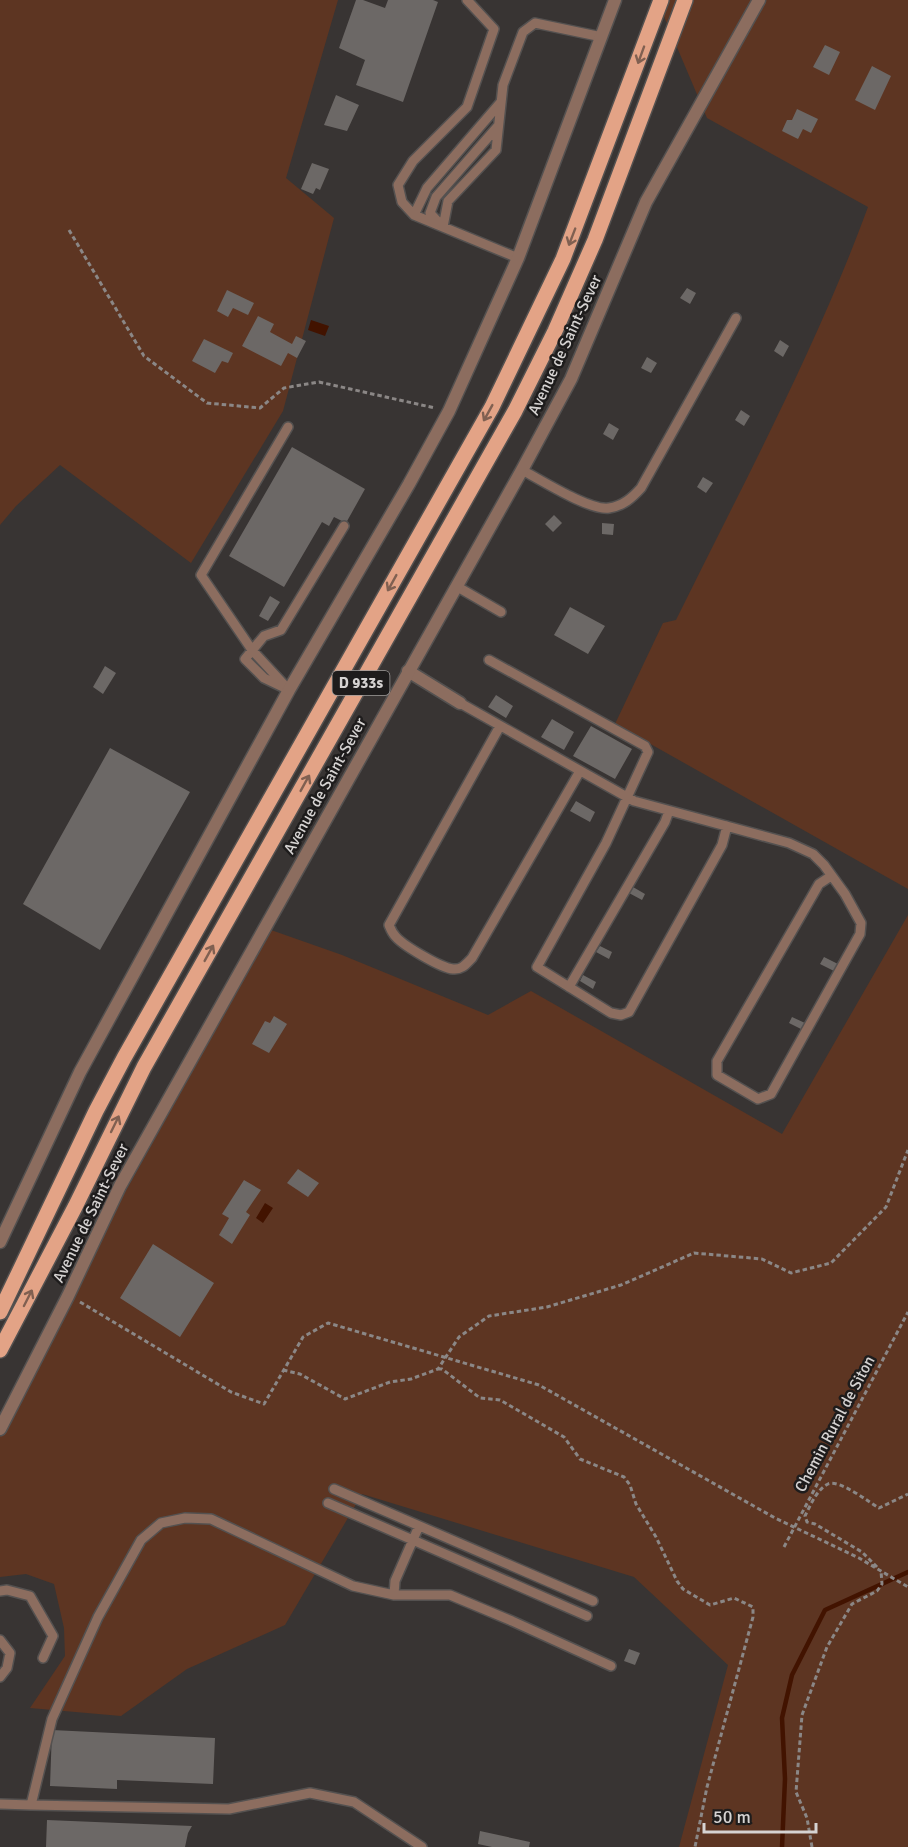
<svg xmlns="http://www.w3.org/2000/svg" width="908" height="1847" viewBox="0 0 908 1847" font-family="Signika,sans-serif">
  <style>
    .green { fill: #5d3522 }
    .water { fill: #421300 }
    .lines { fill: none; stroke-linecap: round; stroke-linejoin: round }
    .stream { stroke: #421300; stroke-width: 4.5 }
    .building { fill: #6c6866 }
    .service-casing { stroke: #545150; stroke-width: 12 }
    .minor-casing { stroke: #545150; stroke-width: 15 }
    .tertiary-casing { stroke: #545150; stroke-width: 15 }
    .primary-casing { stroke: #545150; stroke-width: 18 }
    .path { stroke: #8b8786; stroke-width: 3; stroke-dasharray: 4.5 3; stroke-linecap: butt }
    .service { stroke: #8c6d5f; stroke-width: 9 }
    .minor { stroke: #8c6d5f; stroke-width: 12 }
    .tertiary { stroke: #8c6d5f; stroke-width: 12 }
    .primary { stroke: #e3a386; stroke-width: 15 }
    .oneway { stroke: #806051 }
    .labels { text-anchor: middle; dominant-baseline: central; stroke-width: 5; stroke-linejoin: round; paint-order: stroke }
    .shield { fill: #1e1c1c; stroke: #9f9c9b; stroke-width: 1.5 }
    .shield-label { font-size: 15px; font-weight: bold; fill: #d6d3d2 }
    .street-label { font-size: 16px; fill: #d6d3d2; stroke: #1e1c1c }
  </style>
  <rect width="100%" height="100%" fill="#383433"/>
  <path class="green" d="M0 0H338L286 178 334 218 283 411 191 563 60 465 16 506 0 525Z
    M657 0H908V889L615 724 663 623 676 620C743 484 816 349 868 207L707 118Z
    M908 915V1847H679L728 1665 634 1577 362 1494 285 1625 187 1669 121 1716 30 1708 65 1656 64 1628 54 1584 26 1574 0 1577V1417L271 930 342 955 488 1015 531 991 782 1134Z"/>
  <path class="water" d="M311 320 329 326 325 336 308 330Z
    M265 1203 273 1208 263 1223 256 1218Z"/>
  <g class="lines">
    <path class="stream" d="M782 1847 785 1779 782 1718 792 1675 825 1610 908 1572"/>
  </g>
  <path class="building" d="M356 0H363L385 8 388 0H433L438 2 403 102 356 85 365 60 339 48Z
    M825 45 840 52 829 75 813 67Z
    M872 66 891 76 875 110 855 100Z
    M336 95 359 105 347 131 324 125Z
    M797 109 818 119 811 133 803 129 798 139 782 131 787 120H792Z
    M312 163 329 169 320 190 316 188 313 194 301 189Z
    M687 288 696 293 690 304 680 298Z
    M227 290 254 303 248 315 233 308 228 317 217 311Z
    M258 316 274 324 270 332 292 344 296 336 306 341 297 358 288 353 281 366 242 346Z
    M204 339 233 353 228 363 222 361 215 373 192 361Z
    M780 340 789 346 783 357 774 351Z
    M647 357 657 363 651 373 641 368Z
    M741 410 750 416 744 426 735 420Z
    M609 423 619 429 613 440 603 434Z
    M292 447 365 489 346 523 334 517 329 526 322 522 284 587 229 556Z
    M703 477 713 483 706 493 697 487Z
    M554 515 562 523 553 532 545 524Z
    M602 523 614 524 613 535 602 534Z
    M270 596 280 602 268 621 259 616Z
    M570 607 605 626 588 654 554 635Z
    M105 666 116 673 103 694 93 687Z
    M496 695 513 706 506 718 488 707Z
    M552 719 574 732 564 750 541 737Z
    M591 726 632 749 615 779 573 756Z
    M110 748 190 792 100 950 23 904Z
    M576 801 595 812 590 822 570 811Z
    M633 887 645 894 642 900 629 893Z
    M600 946 612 952 609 959 596 952Z
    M824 957 838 964 834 971 820 964Z
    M583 975 596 982 593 989 580 981Z
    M274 1016 287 1024 269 1053 252 1044 265 1021 270 1023Z
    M792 1017 805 1023 801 1029 789 1023Z
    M298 1169 319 1183 308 1197 287 1183Z
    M244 1180 261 1190 246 1212 250 1215 232 1244 219 1235 229 1218 222 1214Z
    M153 1244 214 1283 180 1337 120 1298Z
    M629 1649 640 1653 635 1665 624 1661Z
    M52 1730 215 1738 213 1784 117 1780V1789L50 1786Z
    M47 1820 192 1826 188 1833 185 1847H46Z
    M480 1831 530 1842 529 1847H492L478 1844Z"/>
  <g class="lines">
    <g class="service-casing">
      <path id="service" d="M467 0 494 29 467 107 413 161 398 185 402 202 414 215 518 258
        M414 215 427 188 501 102
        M441 225 430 213 436 197 498 126
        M443 227 448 201 496 150 503 85 523 32 535 23 602 37
        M288 427 201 575 252 650 289 690
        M522 470C541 480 590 511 609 508 623 506 632 498 641 488L736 318
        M456 586 501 612
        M489 660 645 746 648 752 606 843 537 967 611 1013 621 1015 629 1012 722 845 727 826
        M287 689 264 678 245 659 264 636 281 630 344 526
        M460 703 634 801 789 843 813 854 824 865 845 894 861 923 860 934 771 1094 758 1099 717 1075V1061L819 884 831 876
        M500 726 389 925C391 930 392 933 396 937 404 946 441 968 453 969 462 970 466 964 472 958L580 771
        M569 987 665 822 669 811
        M334 1489 593 1601
        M328 1503 587 1616
        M0 1591 7 1590 30 1596 53 1636 43 1658
        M394 1595 395 1581 419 1526
        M0 1640 10 1653 7 1668 0 1677
        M0 1804 31 1805 52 1719 98 1617 141 1540 161 1523 185 1518 211 1519 353 1586 394 1595H450L512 1621 611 1666
        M31 1805 229 1809 310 1793 354 1802 422 1847"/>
    </g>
    <g class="minor-casing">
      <path id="minor" d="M408 671 460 703
        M0 1242 80 1072 289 690 409 484 449 411 518 258 615 0"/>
    </g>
    <g class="tertiary-casing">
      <path id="tertiary" d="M0 1429 68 1296 120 1186 522 470 571 379 646 202 759 0"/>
    </g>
    <g class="primary-casing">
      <path id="primary" d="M0 1312 96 1111 124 1058 492 407 563 259 661 0
        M0 1350 75 1207 144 1067 515 411 555 331 595 240 685 0"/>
    </g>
    <path class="path" d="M69 230 144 356 207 403 260 408 284 388 319 382 435 408
      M80 1302 231 1392 264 1404 303 1337 328 1323 539 1385 775 1518 859 1558 908 1587
      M438 1369H442L480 1398 500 1400 564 1437 580 1459 624 1477 630 1485 636 1504 656 1537 677 1581 683 1589 710 1605 734 1598 753 1607V1617L707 1787 695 1847
      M283 1370 300 1374 345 1399 390 1382 411 1379 438 1369 459 1337 489 1316 547 1307 621 1285 694 1253 762 1259 791 1273 831 1263 886 1207 908 1150
      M784 1547 908 1312
      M877 1567 862 1552 815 1524 807 1522 805 1516C810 1506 817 1489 828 1484 839 1479 869 1502 879 1508L908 1494
      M812 1847 807 1818 796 1792 802 1715 827 1647 852 1604 877 1591 882 1584 881 1571"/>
    <use href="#service" class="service"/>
    <use href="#minor" class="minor"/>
    <use href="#tertiary" class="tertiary"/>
    <use href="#primary" class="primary"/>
  </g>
  <defs><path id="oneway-shaft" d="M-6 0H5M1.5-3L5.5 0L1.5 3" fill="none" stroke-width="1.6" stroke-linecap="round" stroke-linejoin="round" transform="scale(1.5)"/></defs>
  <g class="oneway">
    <use href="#oneway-shaft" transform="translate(641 55) rotate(110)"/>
    <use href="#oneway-shaft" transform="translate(572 237) rotate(111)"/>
    <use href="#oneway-shaft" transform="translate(488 413) rotate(119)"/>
    <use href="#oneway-shaft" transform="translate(392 583) rotate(119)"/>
    <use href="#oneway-shaft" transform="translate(305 783) rotate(-61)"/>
    <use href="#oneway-shaft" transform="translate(209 953) rotate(-61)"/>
    <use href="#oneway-shaft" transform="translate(115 1124) rotate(-64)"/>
    <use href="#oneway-shaft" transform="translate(28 1298) rotate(-63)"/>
  </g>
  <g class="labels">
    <rect class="shield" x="332.5" y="671" width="57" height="24" rx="4.5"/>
    <g class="shield-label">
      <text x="361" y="683">D 933s</text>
    </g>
    <g class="street-label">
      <text transform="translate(565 345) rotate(-65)">Avenue de Saint-Sever</text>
      <text transform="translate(325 786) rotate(-61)">Avenue de Saint-Sever</text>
      <text transform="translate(91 1213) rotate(-64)">Avenue de Saint-Sever</text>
      <text transform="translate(835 1424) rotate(-62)">Chemin Rural de Siton</text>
    </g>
  </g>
  <path d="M704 1823v9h112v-9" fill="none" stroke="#d6d3d2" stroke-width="3"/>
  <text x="713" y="1823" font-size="18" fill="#d6d3d2" stroke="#1e1c1c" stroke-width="4.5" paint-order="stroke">50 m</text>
</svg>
